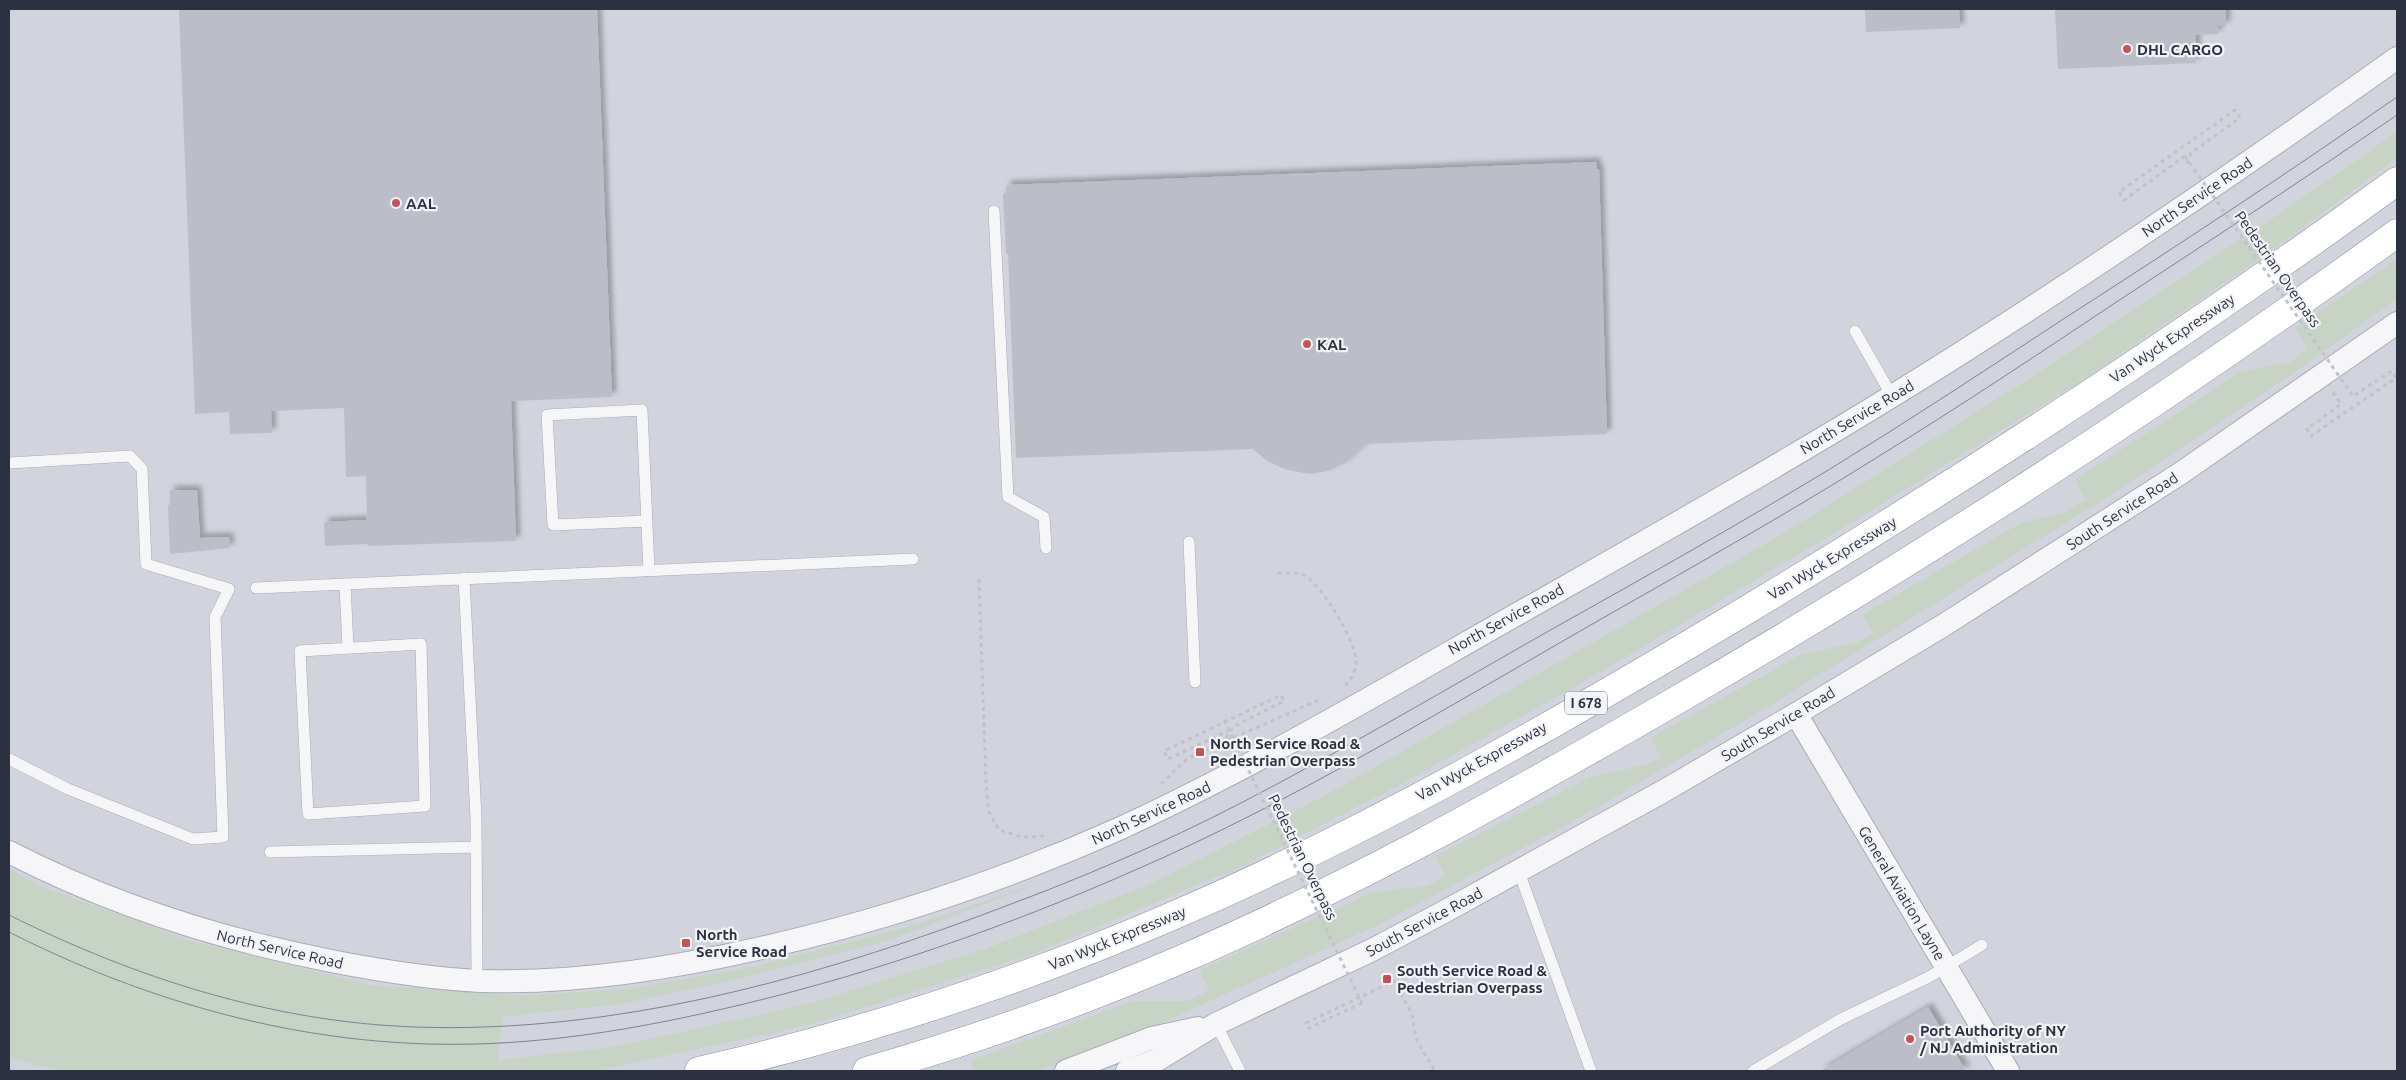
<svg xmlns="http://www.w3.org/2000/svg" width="2406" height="1080" viewBox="0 0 2406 1080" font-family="Ubuntu,sans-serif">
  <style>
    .built { fill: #d1d4dc }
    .green { fill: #c7d3c5 }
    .building { fill: #bbbec7; filter: url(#shadow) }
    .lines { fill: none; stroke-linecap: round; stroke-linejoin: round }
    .service-casing { stroke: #a8abb4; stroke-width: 12 }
    .minor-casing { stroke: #a8abb4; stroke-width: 24 }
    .motorway-casing { stroke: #8b91a0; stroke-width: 29 }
    .path { stroke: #c1c3c9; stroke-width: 3; stroke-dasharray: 4 4; stroke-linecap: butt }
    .service { stroke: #f6f6f9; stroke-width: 11 }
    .minor { stroke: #f6f6f9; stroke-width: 22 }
    .motorway { stroke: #fff; stroke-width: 28 }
    .tram { stroke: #7e8393; stroke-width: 1 }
    .path-bridge { stroke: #c1c3c9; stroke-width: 3; stroke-dasharray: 4 4; stroke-linecap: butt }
    .poi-dot { fill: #c55256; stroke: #f3f4f8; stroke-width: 2 }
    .labels { text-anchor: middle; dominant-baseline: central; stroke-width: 4.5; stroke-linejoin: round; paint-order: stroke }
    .shield { fill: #f3f4f8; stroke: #686c78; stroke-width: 1 }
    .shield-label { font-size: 14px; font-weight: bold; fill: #2c3141 }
    .poi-label { font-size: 15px; font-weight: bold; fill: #2c3141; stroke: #f3f4f8; text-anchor: start }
    .street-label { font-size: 15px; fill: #2c3141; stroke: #f3f4f8 }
  </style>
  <defs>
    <filter id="shadow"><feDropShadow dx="4.5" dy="-4.5" stdDeviation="2.5" flood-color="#0004"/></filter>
  </defs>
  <rect width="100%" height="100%" fill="#e3e5ea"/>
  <path class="built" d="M9 9H2397V1071H9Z"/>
  <path class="green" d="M2397 132V158L2275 248 2080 382 1846 526 1599 673 1396 787 1242 866 1033 954 805 1026 594 1071H62L9 1058V869L45 888 188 940 368 985 520 996 628 989 748 968 915 925 1053 878 890 940 726 982 621 1004 502 1017 498 1060 614 1047 808 1004 985 949 1153 883 1328 794 1779 536 2013 389 2269 221Z
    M2397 259V299L2295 372 2103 500 1766 708 1581 817 1380 924 1140 1033 1037 1071H973L971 1060 1134 1001H1186L1209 991 1200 970 1373 892 1428 886 1445 876 1435 856 1591 777 1645 765 1661 758 1651 737 1801 655 1858 642 1874 633 1862 615 2021 523 2066 512 2086 500 2075 480 2240 372 2290 362 2308 348 2295 328Z"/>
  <path class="building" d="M179 9H597L612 397 511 401 516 541 368 546V544L325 546 324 522 367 520 366 476 346 477 344 408 271 411 272 433 230 434 229 412 195 414Z
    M1865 9H1959L1960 28 1866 32Z
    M2055 9H2226V26H2218V34L2196 35V63L2058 69Z
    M1596 162 1597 169H1599L1607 434 1366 444 1345 463 1328 471 1309 474 1284 469 1267 461 1253 449 1016 458 1008 254H1006L1003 194H1006V185Z
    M170 490H197L200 538 229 537 230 548 170 554 168 505H170Z
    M1928 1007 1966 1071H1820Z"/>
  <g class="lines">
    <g class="service-casing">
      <path id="service" d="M994 211 1008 497 1044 517 1046 548
        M1855 331 1892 396
        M9 463 130 456 142 469 146 564 229 589 215 617 223 837 193 839 68 789 9 759
        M647 521 553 525 547 415 642 410 649 571
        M1189 542 1195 682
        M464 578 476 818 477 981
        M345 584 348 648
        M256 588 913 559
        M421 644 425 806 308 814 300 651Z
        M270 852 476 847
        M1519 872 1591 1071
        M1216 1024 1240 1071
        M1753 1071 1841 1019 1929 977 1982 945"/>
    </g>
    <g class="minor-casing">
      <path id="minor" d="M1796 714 2008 1071
        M9 852C112 905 222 940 336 962 383 971 432 979 481 981 578 984 676 968 770 946 891 918 1010 878 1123 827 1268 760 1405 677 1544 599 1660 533 1775 468 1889 398 2063 291 2231 176 2397 58
        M1066 1071 1152 1038 1198 1028
        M1127 1071 1157 1060 1216 1024 1372 950 1442 913 1662 792 1796 714 1944 625 2181 473 2397 323"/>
    </g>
    <g class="motorway-casing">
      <path id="motorway" d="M699 1071C863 1033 1023 981 1177 914 1376 828 1565 719 1750 608 1971 475 2188 333 2397 181
        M867 1071C974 1040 1080 1003 1182 959 1344 889 1498 803 1651 715 1907 568 2157 407 2397 233"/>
    </g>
    <path class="path" d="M2185 156 2124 200 2119 192 2235 110 2240 118 2191 153 2187 164
      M2333 392 2341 404 2307 429 2311 436 2396 378 2392 371 2353 396
      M1278 573C1287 573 1298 572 1305 576 1322 585 1356 642 1356 661 1356 672 1350 682 1342 688
      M979 579 986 783 989 812 999 830 1022 837 1046 836
      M1226 738 1233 727 1284 701 1281 695 1164 751 1168 759 1228 731
      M1161 784 1188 758 1321 699
      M1362 1003 1309 1028 1306 1023 1394 981 1412 1014 1416 1039 1435 1071"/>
    <use href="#service" class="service"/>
    <use href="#minor" class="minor"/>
    <use href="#motorway" class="motorway"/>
    <path class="tram" d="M9 915C136 978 272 1022 415 1027 614 1034 813 979 998 909 1081 878 1162 844 1241 803 1347 748 1450 687 1554 628 1647 576 1739 524 1830 469 1910 420 1987 369 2065 318 2177 246 2288 173 2397 97
      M9 932C139 998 282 1040 429 1044 536 1047 640 1029 744 1004 877 972 1008 926 1133 871 1290 803 1441 711 1589 626 1685 571 1782 517 1876 458 1959 407 2040 353 2121 299 2214 238 2306 178 2397 115"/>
    <path class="path-bridge" d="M2185 156 2353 396
      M1224 720 1362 1003"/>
  </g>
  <g class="poi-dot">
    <circle cx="2127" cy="49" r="5"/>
    <circle cx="396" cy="203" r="5"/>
    <circle cx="1307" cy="344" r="5"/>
    <rect x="1195" y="747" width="10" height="10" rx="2.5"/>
    <rect x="681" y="938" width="10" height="10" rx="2.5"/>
    <rect x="1382" y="974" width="10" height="10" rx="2.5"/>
    <circle cx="1910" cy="1039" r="5"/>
  </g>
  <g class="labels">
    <rect class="shield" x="1565" y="691.5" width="42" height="23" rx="4"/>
    <g class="shield-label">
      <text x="1586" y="703">I 678</text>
    </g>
    <g class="poi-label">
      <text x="2137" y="49">DHL CARGO</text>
      <text x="406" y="203">AAL</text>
      <text x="1317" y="344">KAL</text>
      <text x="1210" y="743">North Service Road &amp;<tspan x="1210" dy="17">Pedestrian Overpass</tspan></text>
      <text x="696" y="934">North<tspan x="696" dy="17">Service Road</tspan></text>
      <text x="1397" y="970">South Service Road &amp;<tspan x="1397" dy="17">Pedestrian Overpass</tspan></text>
      <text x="1920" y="1030">Port Authority of NY<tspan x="1920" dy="17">/ NJ Administration</tspan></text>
    </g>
    <g class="street-label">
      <text transform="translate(2197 197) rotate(-34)">North Service Road</text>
      <text transform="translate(2278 269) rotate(55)">Pedestrian Overpass</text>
      <text transform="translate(2172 338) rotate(-34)">Van Wyck Expressway</text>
      <text transform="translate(1857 417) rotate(-31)">North Service Road</text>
      <text transform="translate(2122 511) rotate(-33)">South Service Road</text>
      <text transform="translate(1832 558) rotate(-31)">Van Wyck Expressway</text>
      <text transform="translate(1506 619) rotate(-29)">North Service Road</text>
      <text transform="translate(1778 724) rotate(-31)">South Service Road</text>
      <text transform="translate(1481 761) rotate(-29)">Van Wyck Expressway</text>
      <text transform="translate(1151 813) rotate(-25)">North Service Road</text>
      <text transform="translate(1303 857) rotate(64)">Pedestrian Overpass</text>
      <text transform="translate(1902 893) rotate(59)">General Aviation Layne</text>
      <text transform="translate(1424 922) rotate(-28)">South Service Road</text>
      <text transform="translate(1117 938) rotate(-22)">Van Wyck Expressway</text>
      <text transform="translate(280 949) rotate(13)">North Service Road</text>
    </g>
  </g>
  <rect width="2406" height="1080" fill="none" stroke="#2c3141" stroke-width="20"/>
</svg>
